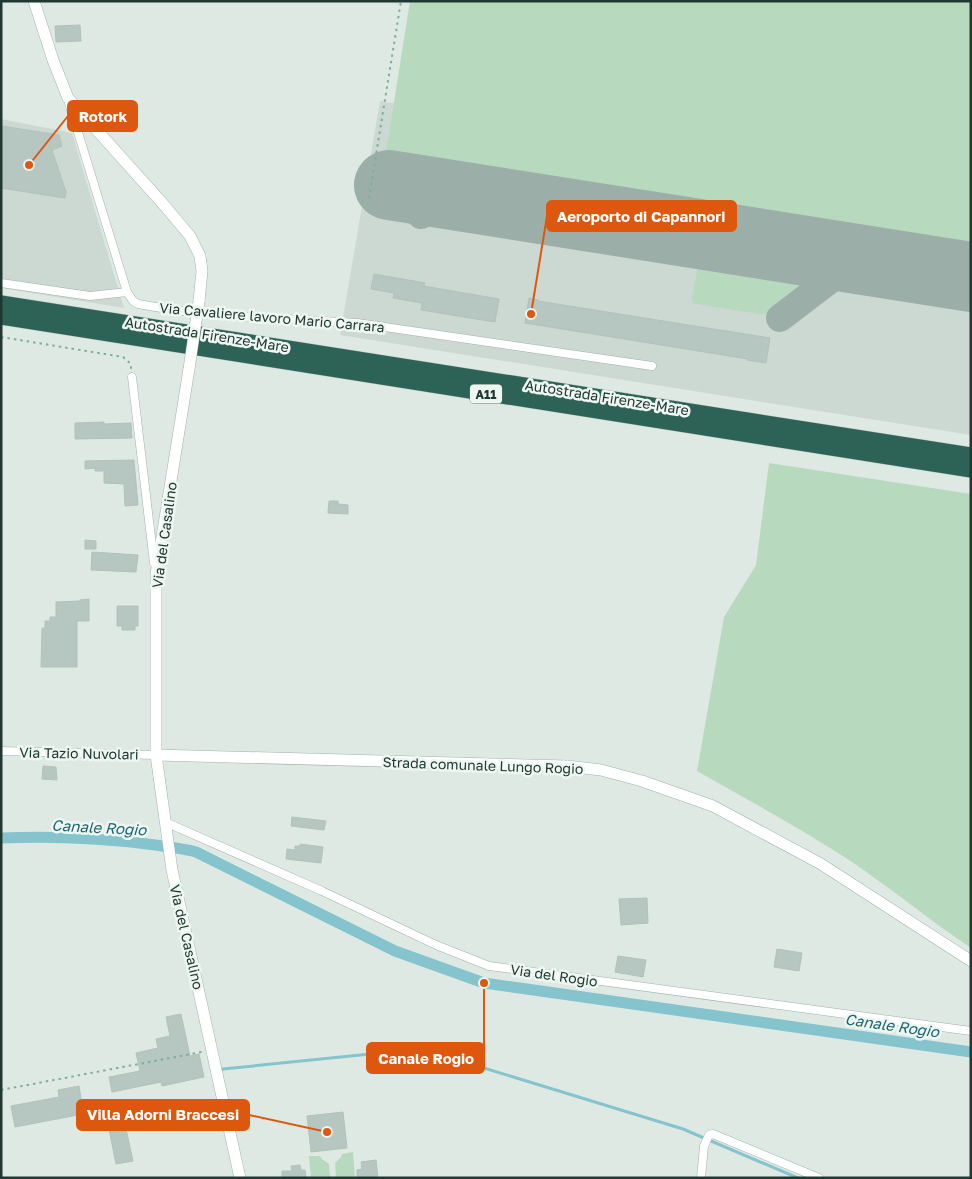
<svg xmlns="http://www.w3.org/2000/svg" width="972" height="1179" viewBox="0 0 972 1179" font-family="'Golos Text',sans-serif">
  <style>
    .built { fill: #ccd9d3 }
    .green { fill: #b7dabf }
    .lines { fill: none; stroke-linecap: round; stroke-linejoin: round }
    .stream { stroke: #86c4cd; stroke-width: 3 }
    .canal { stroke: #86c4cd; stroke-width: 11 }
    .taxiway { stroke: #9caea8; stroke-width: 28 }
    .runway { stroke: #9caea8; stroke-width: 70 }
    .building { fill: #b6c6c0; stroke: #b1c2ba }
    .street-casing { stroke: #a1b0ab; stroke-width: 9 }
    .secondary-casing { stroke: #9db4ab; stroke-width: 12 }
    .highway-casing { stroke: #bcc3c1; stroke-width: 16 }
    .path { stroke: #7fac9d; stroke-width: 2; stroke-dasharray: 2.5 4; stroke-linecap: butt }
    .street { stroke: #fff; stroke-width: 8 }
    .secondary { stroke: #fff; stroke-width: 11 }
    .highway { stroke: #2d6356; stroke-width: 15 }
    .secondary-bridge-casing { stroke: #9db4ab; stroke-width: 12; stroke-linecap: butt }
    .secondary-bridge { stroke: #fff; stroke-width: 11 }
    .labels { text-anchor: middle; dominant-baseline: central; stroke-width: 5; stroke-linejoin: round; paint-order: stroke }
    .shield { fill: #eef6f2; stroke: #5e716b; stroke-width: 1 }
    .shield-label { font-size: 12px; font-weight: bold; fill: #203831 }
    .street-label { font-size: 14px; fill: #203831; stroke: #eef6f2 }
    .water-label { font-size: 15px; font-style: italic; fill: #1d6571; stroke: #eef6f2 }
    .leader { fill: none; stroke: #de570e; stroke-width: 2 }
    .callout-dot { fill: #de570e; stroke: #eef6f2; stroke-width: 2 }
    .callout { fill: #de570e; stroke: #de570e; stroke-width: 2 }
    .callout-label { font-size: 15px; text-anchor: middle; font-weight: bold; fill: #fff }
  </style>
  <rect width="100%" height="100%" fill="#dee9e4"/>
  <path class="built" d="M380 101 971 194V435L340 335Z
    M1 119 72 133 124 308 1 288Z"/>
  <path class="green" d="M410 1H971V258L384 165Z
    M701 250 815 268 820 271 822 273 815 281 766 314H759L696 304 693 303 692 297Z
    M769 463 971 494V948C929 920 891 888 849 860 800 828 748 800 697 771L724 617 756 565Z
    M353 1152 355 1178H336L335 1163 341 1157 342 1154Z
    M309 1156H320L322 1159 329 1164 330 1178H311Z"/>
  <g class="lines">
    <path class="stream" d="M223 1069 410 1050 435 1053 683 1129 798 1178"/>
    <path class="canal" d="M1 838C49 836 99 838 147 844 163 846 180 848 196 852L395 951 484 983 971 1052"/>
    <path class="taxiway" d="M421 215 426 190
      M814 252C827 262 831 266 826 283
      M780 318 848 266 868 261"/>
    <path class="runway" d="M389 185 971 277"/>
  </g>
  <path class="building" d="M80 25 81 41 56 42 55 26Z
    M1 126 59 135 62 146 52 150 66 192 65 198 1 188Z
    M374 274 425 283 424 286 499 299 495 322 421 310 422 303 393 298 394 293 371 289Z
    M529 298 538 300V301L770 338 766 363 747 360 748 359 525 323Z
    M104 422V424L131 423 132 438 75 439V423Z
    M134 460 138 505 125 506 124 484 104 483V471H95V468L85 469V461Z
    M329 501H338V504L348 505V514L328 513Z
    M85 540 96 541V549H85Z
    M92 552 138 555 136 572 91 570Z
    M89 599V621H77V667H41L42 628H45V621H50V617H56V602L80 601V600Z
    M117 606H138V626H135V630H122V626H117Z
    M43 766 56 767 57 780 42 779Z
    M292 817 326 821 324 830 291 826Z
    M300 844 323 847 321 863 286 859 287 849 295 850V846H300Z
    M647 898 648 923 621 925 619 899Z
    M777 949 802 953 799 971 774 967Z
    M618 956 646 960 643 977 615 972Z
    M181 1014 190 1056 199 1054 204 1077 162 1086 161 1082 112 1092 109 1077 140 1071 136 1053 158 1048 156 1039 170 1036 166 1017Z
    M79 1086 82 1105 91 1103 94 1121 84 1122 83 1114 15 1127 11 1106 59 1097 58 1090Z
    M343 1112 347 1148 311 1152 307 1116Z
    M123 1115 133 1161 116 1164 107 1119Z
    M376 1160 378 1178H357V1170L362 1169 361 1162Z
    M300 1165 301 1170H305L306 1178H282V1171H292L291 1166Z"/>
  <g class="lines">
    <g class="street-casing">
      <path id="street" d="M69 103 127 292 133 301 138 304 173 310 232 316 357 323 652 366
        M1 283 90 296 127 292
        M132 377 154 563
        M1 751 156 755
        M165 822 322 891 436 945 489 966 971 1031
        M701 1178 704 1146 709 1135 713 1134 819 1178"/>
    </g>
    <g class="secondary-casing">
      <path id="secondary" d="M34 1 53 60 68 98 164 205 190 236 200 256 202 271 199 301
        M189 369 156 574V755L172 870 240 1178
        M156 755 567 766 601 770 642 781 713 806 821 864 971 961"/>
    </g>
    <g class="highway-casing">
      <path id="highway" d="M1 303 971 455
        M1 317 971 470"/>
    </g>
    <path class="path" d="M369 198 401 1
      M1 337 123 357 131 364V369
      M1 1090 202 1052"/>
    <use href="#street" class="street"/>
    <use href="#secondary" class="secondary"/>
    <use href="#highway" class="highway"/>
    <g class="secondary-bridge-casing">
      <path id="secondary-bridge" d="M189 369 199 301"/>
    </g>
    <use href="#secondary-bridge" class="secondary-bridge"/>
  </g>
  <g class="labels">
    <rect class="shield" x="470" y="384.5" width="32" height="19" rx="4"/>
    <g class="shield-label">
      <text x="486" y="394">A11</text>
    </g>
    <g class="street-label">
      <text transform="translate(272 317) rotate(5)">Via Cavaliere lavoro Mario Carrara</text>
      <text transform="translate(207 334) rotate(9)">Autostrada Firenze-Mare</text>
      <text transform="translate(607 397) rotate(9)">Autostrada Firenze-Mare</text>
      <text transform="translate(164 535) rotate(-82)">Via del Casalino</text>
      <text transform="translate(79 753) rotate(1)">Via Tazio Nuvolari</text>
      <text transform="translate(483 765) rotate(2)">Strada comunale Lungo Rogio</text>
      <text transform="translate(187 937) rotate(77)">Via del Casalino</text>
      <text transform="translate(554 975) rotate(8)">Via del Rogio</text>
    </g>
    <g class="water-label">
      <text transform="translate(99 827) rotate(3)">Canale Rogio</text>
      <text transform="translate(892 1025) rotate(8)">Canale Rogio</text>
    </g>
  </g>
  <path class="leader" d="M29 165L68 116M531 314L547 216M484 983L484 1058M327 1132L249 1115"/>
  <g class="callout-dot">
    <circle cx="29" cy="165" r="5"/>
    <circle cx="531" cy="314" r="5"/>
    <circle cx="484" cy="983" r="5"/>
    <circle cx="327" cy="1132" r="5"/>
  </g>
  <g class="callout">
    <rect x="68" y="101" width="69" height="30" rx="5"/>
    <rect x="547" y="201" width="189" height="30" rx="5"/>
    <rect x="367" y="1043" width="117" height="30" rx="5"/>
    <rect x="77" y="1100" width="172" height="30" rx="5"/>
  </g>
  <g class="callout-label">
    <text x="103" y="122">Rotork</text>
    <text x="641" y="222">Aeroporto di Capannori</text>
    <text x="426" y="1064">Canale Rogio</text>
    <text x="163" y="1120">Villa Adorni Braccesi</text>
  </g>
  <rect width="972" height="1179" fill="none" stroke="#203831" stroke-width="5"/>
</svg>
